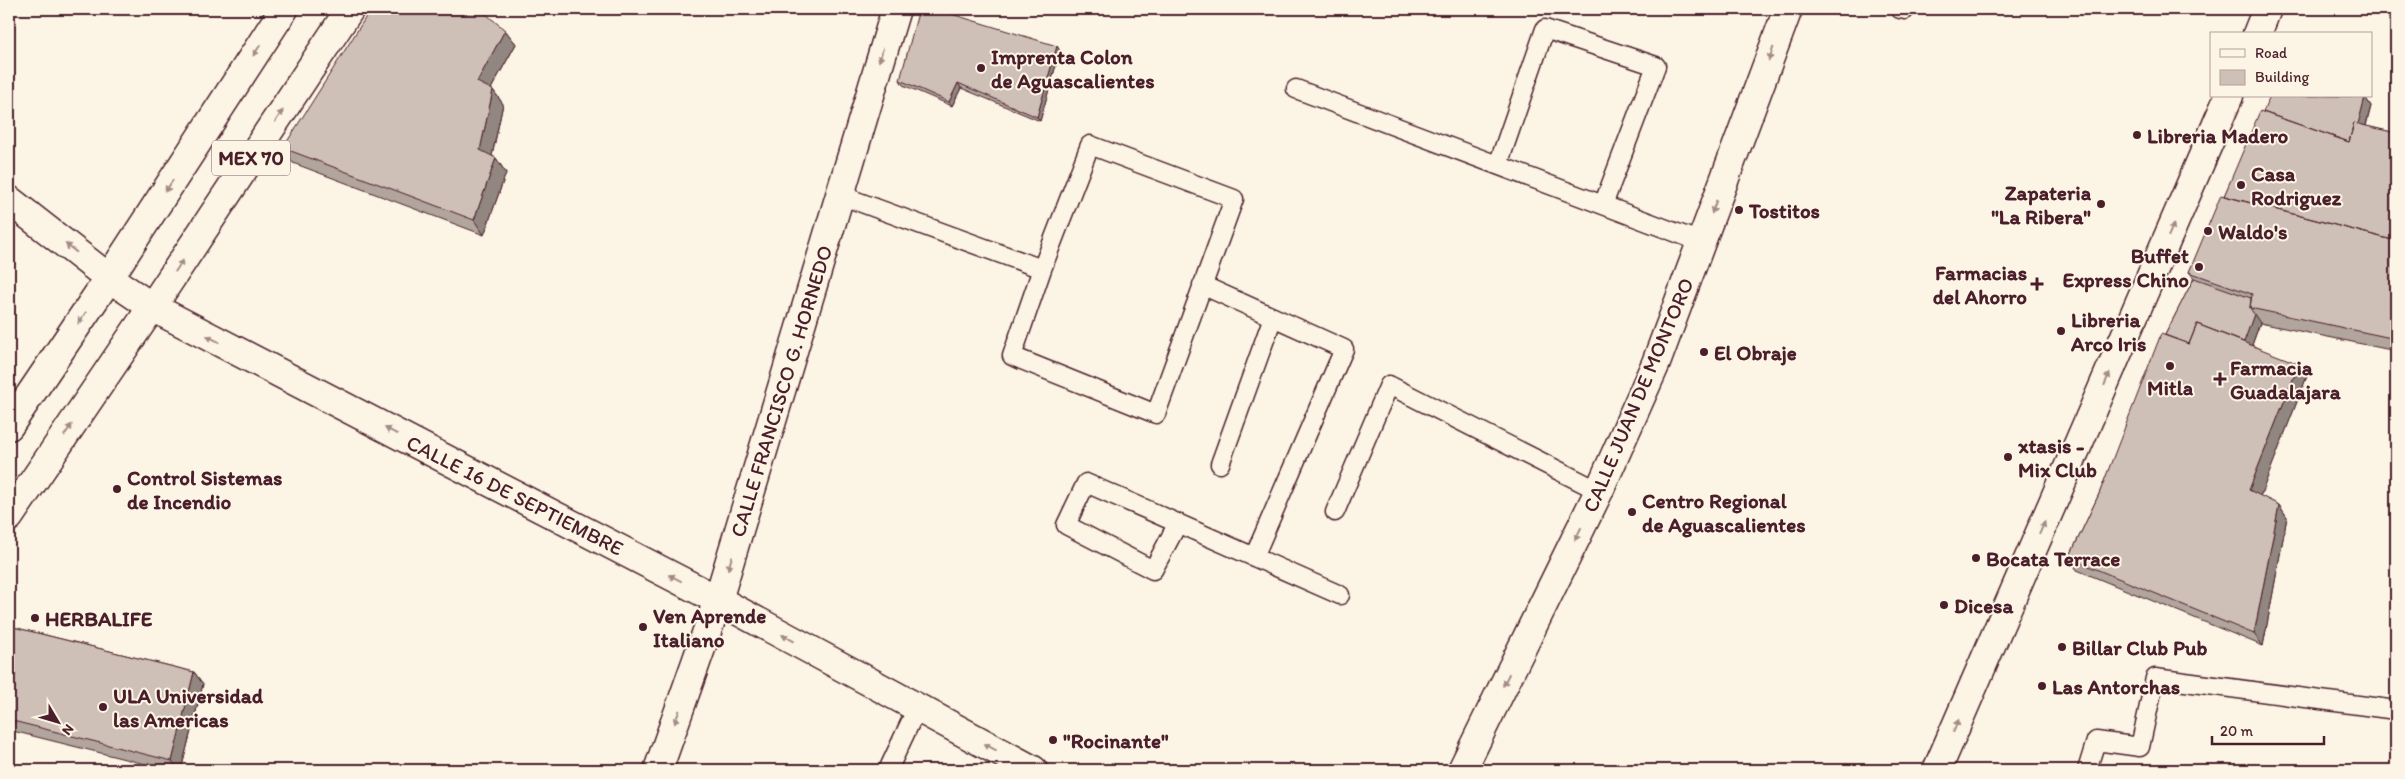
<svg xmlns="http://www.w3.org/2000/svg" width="2405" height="779" viewBox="0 0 2405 779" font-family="Itim,sans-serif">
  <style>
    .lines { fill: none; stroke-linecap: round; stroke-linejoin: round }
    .lane-casing { stroke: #4a1f2b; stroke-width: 21 }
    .street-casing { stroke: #4a1f2b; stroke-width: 31 }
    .secondary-casing { stroke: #4a1f2b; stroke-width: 31 }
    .primary-casing { stroke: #4a1f2b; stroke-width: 31 }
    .lane { stroke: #fcf5e5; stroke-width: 18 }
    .street { stroke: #fcf5e5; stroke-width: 28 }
    .secondary { stroke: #fcf5e5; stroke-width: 28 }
    .primary { stroke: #fcf5e5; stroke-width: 28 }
    .wall { fill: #b2a59d; stroke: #4a1f2b }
    .shaded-wall { fill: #918680; stroke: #4a1f2b }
    .building { fill: #cfc0b7; stroke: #4a1f2b }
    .oneway { fill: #a38a88 }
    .poi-dot { fill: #4a1f2b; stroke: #fcf5e5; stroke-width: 2 }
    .labels { text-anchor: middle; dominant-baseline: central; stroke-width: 4; stroke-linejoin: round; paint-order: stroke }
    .shield { fill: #fcf5e5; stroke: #7f5f63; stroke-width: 1 }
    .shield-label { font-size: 20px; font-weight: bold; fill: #4a1f2b }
    .poi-label { font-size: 21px; font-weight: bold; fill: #4a1f2b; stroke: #fcf5e5; text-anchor: start }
    .street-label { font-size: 21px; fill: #4a1f2b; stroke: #fcf5e5 }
  </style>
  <rect width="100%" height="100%" fill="#fcf5e5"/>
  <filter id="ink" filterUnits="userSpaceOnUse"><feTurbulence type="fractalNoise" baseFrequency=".02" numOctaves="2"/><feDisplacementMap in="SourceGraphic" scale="10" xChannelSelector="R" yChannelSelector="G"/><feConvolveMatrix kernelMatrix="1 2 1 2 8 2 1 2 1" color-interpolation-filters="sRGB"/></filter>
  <g filter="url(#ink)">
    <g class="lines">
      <g class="lane-casing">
        <path id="lane" d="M1900 9 1905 10
          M1296 89 1701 242
          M1090 145 1234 199 1156 414 1012 356 1042 269Z
          M1498 165 1545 29 1656 66 1603 205
          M840 195 1042 269
          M1202 285 1344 349 1254 557
          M1220 464 1273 317
          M1335 512 1389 385 1599 491
          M1178 523 1153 570 1066 525 1086 483C1171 520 1256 558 1340 595
          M888 770 917 708
          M2087 770 2096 741 2140 747 2155 678 2396 710"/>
      </g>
      <g class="street-casing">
        <path id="street" d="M658 770 718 600 896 9"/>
      </g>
      <g class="secondary-casing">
        <path id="secondary" d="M2257 34 2267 9
          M9 200 109 278 152 307 718 600 1033 770
          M1462 770 1599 491 1656 363 1788 9
          M1937 770 2229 96"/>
      </g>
      <g class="primary-casing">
        <path id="primary" d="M9 426 109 278 284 9
          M9 517 152 307 350 9"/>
      </g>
      <use href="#lane" class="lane"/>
      <use href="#street" class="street"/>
      <use href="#secondary" class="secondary"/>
      <use href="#primary" class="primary"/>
    </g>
    <path class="wall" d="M505 30 516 44 491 89 493 90 503 104 492 156 496 158 506 173 484 235 293 163 283 148Z
      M1057 46 1060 51 1040 121 961 88 952 106 903 85 900 80Z
      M2365 97 2371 106 2366 126 2396 133V351L2260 323 2252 345 2307 376 2260 496 2279 505 2287 517 2263 646 2077 570 2069 558 2099 494 2165 335 2194 278 2189 272 2224 196 2263 112Z
      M9 626 194 672 203 684 181 770H169L9 730Z"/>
    <path class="shaded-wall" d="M505 30 516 44 487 96 477 82Z
      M1057 46 1060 51 1040 121 1037 117Z
      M958 83 961 88 952 106 949 102Z
      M493 90 503 104 490 165 480 150Z
      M2365 97 2371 106 2358 154 2352 145Z
      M496 158 506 173 484 235 474 220Z
      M2254 314 2260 323 2249 353 2243 344Z
      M2299 364 2307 376 2258 502 2249 490Z
      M2279 505 2287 517 2263 646 2254 634Z
      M194 672 203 684 181 770H178L172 761Z"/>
    <path class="building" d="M371 9H480L505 30 477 82 493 90 480 150 496 158 474 220 283 148Z
      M919 9H935L1057 46 1037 117 958 83 949 102 900 80Z
      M2270 96H2363L2365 97 2358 124 2354 123 2349 142 2263 112Z
      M2260 111 2349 142 2354 123 2396 133V241L2224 196Z
      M2221 195 2396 241V339L2250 308 2252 294 2189 272Z
      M2194 278 2251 298 2250 308 2254 314 2244 342 2197 324 2189 344 2165 335Z
      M2197 324 2299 364 2249 490 2279 505 2254 634 2069 558 2099 494 2161 334 2189 344Z
      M9 626 194 672 172 761 9 720Z"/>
    <defs><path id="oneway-solid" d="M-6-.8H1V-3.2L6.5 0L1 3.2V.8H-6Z" transform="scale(1.25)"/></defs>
    <g class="oneway">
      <use href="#oneway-solid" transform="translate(257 50) rotate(123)"/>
      <use href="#oneway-solid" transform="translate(1771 54) rotate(110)"/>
      <use href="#oneway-solid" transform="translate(881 55) rotate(107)"/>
      <use href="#oneway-solid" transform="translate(279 116) rotate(-56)"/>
      <use href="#oneway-solid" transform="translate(169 186) rotate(123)"/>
      <use href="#oneway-solid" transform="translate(1714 207) rotate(110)"/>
      <use href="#oneway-solid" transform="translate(2171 230) rotate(-67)"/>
      <use href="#oneway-solid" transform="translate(71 248) rotate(-142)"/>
      <use href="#oneway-solid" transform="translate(179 266) rotate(-56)"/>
      <use href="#oneway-solid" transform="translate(82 318) rotate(124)"/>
      <use href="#oneway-solid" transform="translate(213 339) rotate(-153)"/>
      <use href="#oneway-solid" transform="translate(2107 379) rotate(-67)"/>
      <use href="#oneway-solid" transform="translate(68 430) rotate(-56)"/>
      <use href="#oneway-solid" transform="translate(391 431) rotate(-153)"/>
      <use href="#oneway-solid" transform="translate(2042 528) rotate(-67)"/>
      <use href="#oneway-solid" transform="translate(1578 534) rotate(116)"/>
      <use href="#oneway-solid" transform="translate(730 563) rotate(107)"/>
      <use href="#oneway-solid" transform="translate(675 578) rotate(-153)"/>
      <use href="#oneway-solid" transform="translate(788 638) rotate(-152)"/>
      <use href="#oneway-solid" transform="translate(1506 680) rotate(116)"/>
      <use href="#oneway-solid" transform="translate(677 717) rotate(110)"/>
      <use href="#oneway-solid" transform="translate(1956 726) rotate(-67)"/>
      <use href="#oneway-solid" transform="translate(990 747) rotate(-152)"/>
    </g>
  </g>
  <g class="poi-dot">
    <circle cx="981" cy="68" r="5"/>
    <circle cx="2137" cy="135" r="5"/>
    <circle cx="2241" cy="185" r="5"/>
    <circle cx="2101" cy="204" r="5"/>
    <circle cx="1739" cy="210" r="5"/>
    <circle cx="2208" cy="231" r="5"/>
    <circle cx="2199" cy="267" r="5"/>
    <path d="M2034.5 276.5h5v5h5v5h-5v5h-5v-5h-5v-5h5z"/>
    <circle cx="2061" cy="331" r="5"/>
    <circle cx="1704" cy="352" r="5"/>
    <circle cx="2170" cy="366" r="5"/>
    <path d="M2217.5 371.5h5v5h5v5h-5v5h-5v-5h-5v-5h5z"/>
    <circle cx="2008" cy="457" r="5"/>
    <circle cx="117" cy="489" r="5"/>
    <circle cx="1632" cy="512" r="5"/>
    <circle cx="1976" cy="558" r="5"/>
    <circle cx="1944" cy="605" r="5"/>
    <circle cx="35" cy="618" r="5"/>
    <circle cx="643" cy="627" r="5"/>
    <circle cx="2062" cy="647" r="5"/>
    <circle cx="2042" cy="686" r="5"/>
    <circle cx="103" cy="707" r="5"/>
    <circle cx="1053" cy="740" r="5"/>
  </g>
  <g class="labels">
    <rect class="shield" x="212" y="140.5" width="78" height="35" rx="4"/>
    <g class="shield-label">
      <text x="251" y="158">MEX 70</text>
    </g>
    <g class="poi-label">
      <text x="991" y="56">Imprenta Colon<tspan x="991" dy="24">de Aguascalientes</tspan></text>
      <text x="2147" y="135">Libreria Madero</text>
      <text x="2251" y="173">Casa<tspan x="2251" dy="24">Rodriguez</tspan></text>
      <text x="2091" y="192" text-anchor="end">Zapateria<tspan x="2091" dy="24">"La Ribera"</tspan></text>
      <text x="1749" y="210">Tostitos</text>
      <text x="2218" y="231">Waldo's</text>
      <text x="2189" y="255" text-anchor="end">Buffet<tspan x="2189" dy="24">Express Chino</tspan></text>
      <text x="2027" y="272" text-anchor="end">Farmacias<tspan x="2027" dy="24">del Ahorro</tspan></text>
      <text x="2071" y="319">Libreria<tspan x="2071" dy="24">Arco Iris</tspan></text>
      <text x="1714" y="352">El Obraje</text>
      <text x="2230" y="367">Farmacia<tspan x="2230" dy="24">Guadalajara</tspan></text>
      <text x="2170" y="387" text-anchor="middle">Mitla</text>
      <text x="2018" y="445">xtasis -<tspan x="2018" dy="24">Mix Club</tspan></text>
      <text x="127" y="477">Control Sistemas<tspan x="127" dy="24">de Incendio</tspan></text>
      <text x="1642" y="500">Centro Regional<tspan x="1642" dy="24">de Aguascalientes</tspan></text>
      <text x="1986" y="558">Bocata Terrace</text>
      <text x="1954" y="605">Dicesa</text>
      <text x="653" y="615">Ven Aprende<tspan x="653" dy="24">Italiano</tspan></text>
      <text x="45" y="618">HERBALIFE</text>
      <text x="2072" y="647">Billar Club Pub</text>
      <text x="2052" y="686">Las Antorchas</text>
      <text x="113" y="695">ULA Universidad<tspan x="113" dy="24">las Americas</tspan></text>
      <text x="1063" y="740">"Rocinante"</text>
    </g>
    <g class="street-label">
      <text transform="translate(781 391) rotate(-73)">CALLE FRANCISCO G. HORNEDO</text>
      <text transform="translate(1638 395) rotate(-67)">CALLE JUAN DE MONTORO</text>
      <text transform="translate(515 495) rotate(27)">CALLE 16 DE SEPTIEMBRE</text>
    </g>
  </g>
  <rect width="2405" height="779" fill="none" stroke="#fcf5e5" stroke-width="30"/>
  <rect x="15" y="15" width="2375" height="749" fill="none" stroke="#4a1f2b" stroke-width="2" filter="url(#ink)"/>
  <rect x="2210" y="32" width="162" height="65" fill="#fcf5e5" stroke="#b59f9b"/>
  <rect x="2220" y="49" width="25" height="8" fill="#fcf5e5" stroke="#b59f9b"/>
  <text x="2255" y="58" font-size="15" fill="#4a1f2b">Road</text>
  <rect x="2220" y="70" width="25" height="15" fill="#cfc0b7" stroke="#b59f9b"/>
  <text x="2255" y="82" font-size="15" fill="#4a1f2b">Building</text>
  <g transform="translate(58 722) rotate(128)" stroke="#fcf5e5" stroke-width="4" paint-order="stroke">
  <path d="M0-4L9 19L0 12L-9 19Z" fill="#4a1f2b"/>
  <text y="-8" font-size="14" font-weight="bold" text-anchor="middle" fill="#4a1f2b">N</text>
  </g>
  <path d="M2212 736v8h112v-8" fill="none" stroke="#4a1f2b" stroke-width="2.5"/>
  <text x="2220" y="736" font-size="15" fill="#4a1f2b" stroke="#fcf5e5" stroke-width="4" paint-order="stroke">20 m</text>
</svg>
